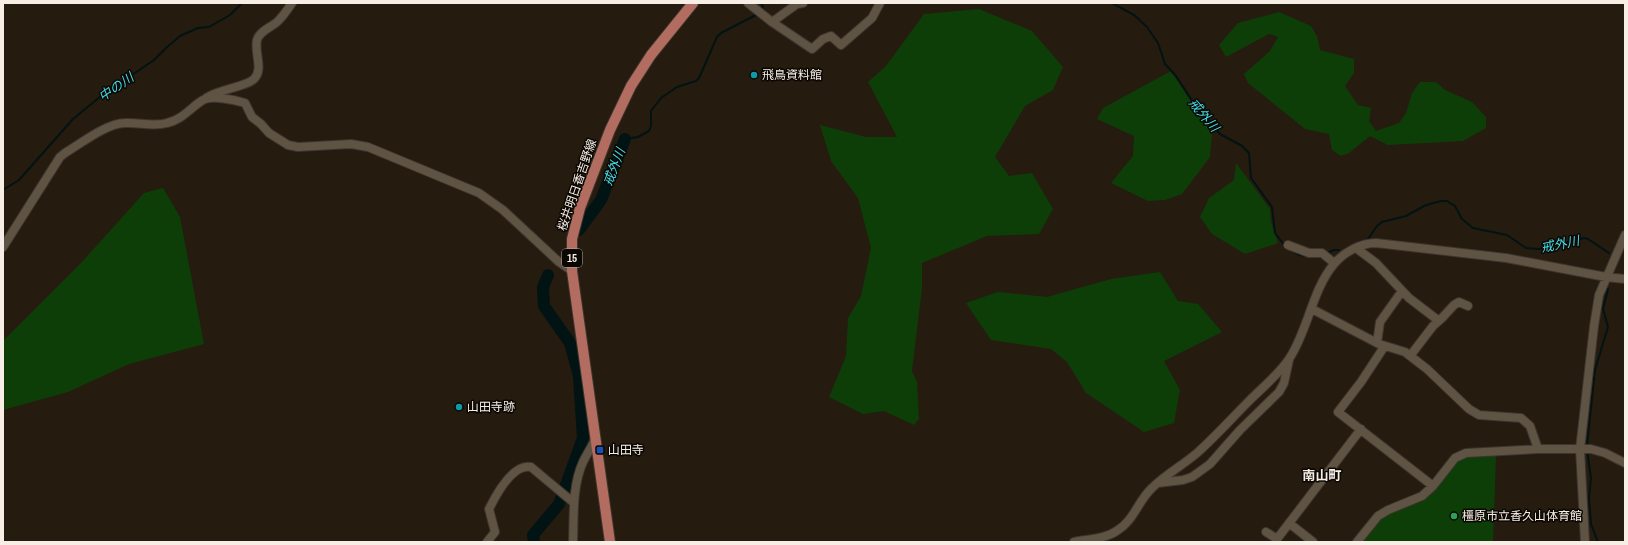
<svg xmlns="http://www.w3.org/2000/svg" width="1628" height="545" viewBox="0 0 1628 545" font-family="'Archivo Narrow','Noto Sans JP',sans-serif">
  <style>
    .green { fill: #0d3e08 }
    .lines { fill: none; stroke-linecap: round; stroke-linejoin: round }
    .stream { stroke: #021314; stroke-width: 2 }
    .river { stroke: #021314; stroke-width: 12 }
    .minor-casing { stroke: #3d352e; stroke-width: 10 }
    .major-casing { stroke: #3d352e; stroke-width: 12 }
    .minor { stroke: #5f5344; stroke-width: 8 }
    .major { stroke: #b26d60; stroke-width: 10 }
    .culture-dot { fill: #0f9aa8; stroke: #0b0703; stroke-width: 1.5 }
    .transit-dot { fill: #1a4fb4; stroke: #0b0703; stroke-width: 1.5 }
    .leisure-dot { fill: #2e9e5b; stroke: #0b0703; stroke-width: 1.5 }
    .labels { text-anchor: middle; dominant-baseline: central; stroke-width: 3; stroke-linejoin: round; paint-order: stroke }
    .shield { fill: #0b0703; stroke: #b0a9a2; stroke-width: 1 }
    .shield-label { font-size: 11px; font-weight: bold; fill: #f7efe6 }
    .poi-label { font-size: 12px; fill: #f7efe6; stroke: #0b0703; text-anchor: start }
    .street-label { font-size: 12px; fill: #f7efe6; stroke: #0b0703 }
    .water-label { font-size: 13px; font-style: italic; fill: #44dce8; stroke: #0b0703 }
    .neighbourhood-label { font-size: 13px; font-weight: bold; fill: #f7efe6; stroke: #0b0703 }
  </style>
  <rect width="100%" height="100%" fill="#261b0f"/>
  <path class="green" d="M979 9 1032 31 1063 67 1053 90 1025 106 995 157 1009 176 1032 173 1053 209 1039 234 987 236 922 263V288L912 371 917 382 919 419 914 425 884 411 863 414 829 397 846 356 848 318 861 296 871 248 858 198 831 161 820 125 866 137H897L868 82 886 66 924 14Z
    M1279 12 1311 26 1317 36 1320 50 1354 59V73L1345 86 1358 105 1371 108 1369 121 1376 131 1399 123 1406 113 1412 93 1420 82H1436L1445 90 1472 102 1486 117V128L1463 141 1388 145 1370 136 1349 153 1341 156 1332 150 1329 134 1305 129 1248 83 1244 74 1270 51 1278 37 1269 34 1226 57 1219 45 1238 23Z
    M1171 71 1212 134 1210 157 1182 194 1165 200 1148 201 1111 183 1133 156 1134 136 1097 119 1103 108Z
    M1236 163 1270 209 1271 222 1278 243 1245 254 1212 234 1200 217 1209 198 1234 180Z
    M163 188 180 217 204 344 129 364 68 392 3 410V341L81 263 144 193Z
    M1160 272 1178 301 1198 304 1222 332 1164 361 1180 390 1174 423 1144 432 1086 393 1067 362 1051 349 991 340 966 303 998 292 1047 297 1111 279Z
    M1496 455 1493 542H1362L1374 527 1385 516 1427 497 1441 481 1456 460 1462 456Z"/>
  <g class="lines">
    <path class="stream" d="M1112 3 1134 15 1147 27 1158 43 1165 64 1176 76 1191 99 1220 134 1242 146 1249 153 1251 178 1272 207 1275 233 1285 246
      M761 11 763 7 761 3
      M625 139 638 137 649 131 651 126V111L661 98 677 87 696 81 699 78 717 37 721 33 758 14
      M3 190 19 180 73 119 101 96 154 60 166 48 180 36 198 28 209 27 230 15 242 3
      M1368 239 1377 226 1382 222 1406 216 1426 205 1441 201H1447L1455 206 1462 219 1473 228 1507 235 1526 248 1539 249 1584 238 1588 239 1609 253
      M1289 249 1299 255 1307 256
      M1327 253 1334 250H1339
      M1587 446 1595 370 1608 327 1603 309 1608 289
      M1587 450 1591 478 1589 498 1591 524 1598 542"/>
    <path class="river" d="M579 230 601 200 625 139
      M534 542 533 535 559 504 583 438 579 376 570 343 544 306 543 287 548 275"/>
    <g class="minor-casing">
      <path id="minor" d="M748 3 772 22 812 49 823 39 831 36 841 45 872 18 880 3
        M772 22 797 4 803 3
        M206 98C219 89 246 87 254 79 264 69 254 53 257 40 260 30 273 27 279 20 284 15 288 9 292 3
        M1288 245 1309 253H1322L1334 263
        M3 247 60 157 65 153C80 144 107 123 125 123 139 122 152 127 167 123 182 120 190 108 203 100 212 95 235 100 245 103L252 117 261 124 269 133 288 145 298 147 351 144 368 147 479 193 503 210 559 262 572 271
        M1356 248 1376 263 1409 298 1439 321
        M1312 309 1379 344 1405 352 1427 369 1469 409 1479 415 1521 418 1530 426 1538 449
        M1377 343 1380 322 1402 291
        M1384 347 1361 382 1338 412 1433 486
        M1410 356 1433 326 1442 318 1454 305 1459 302 1468 306
        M1158 483 1183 480 1192 477 1210 464 1240 430 1279 392 1284 383 1289 360
        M1289 523 1313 542
        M1266 532 1277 539 1361 429
        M487 542 495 532 489 509C496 495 513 463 531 467L574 503
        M573 542C574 516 572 486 583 462 587 454 592 446 596 438
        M1074 542C1088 539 1106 539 1118 530 1134 520 1138 501 1152 488 1165 475 1183 465 1197 453 1215 437 1232 418 1249 401 1262 388 1278 375 1289 359 1308 331 1312 290 1334 264 1344 252 1361 243 1376 243L1506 258 1606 277 1625 279
        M1357 542 1378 516 1388 510 1422 496 1433 486 1455 458 1466 453 1538 449H1591L1605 453 1625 463
        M1585 542 1580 449 1594 326 1599 295 1625 235"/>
    </g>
    <g class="major-casing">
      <path id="major" d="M610 542 572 271V239L580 208 610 130 631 86 651 55 693 3"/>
    </g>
    <use href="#minor" class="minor"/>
    <use href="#major" class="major"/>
  </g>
  <g class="culture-dot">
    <circle cx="754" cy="75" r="4"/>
    <circle cx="459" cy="407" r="4"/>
  </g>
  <rect class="transit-dot" x="596" y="446" width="8" height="8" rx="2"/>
  <circle class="leisure-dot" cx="1454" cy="516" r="4"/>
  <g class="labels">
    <rect class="shield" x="562" y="249" width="20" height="18" rx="3"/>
    <g class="shield-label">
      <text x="572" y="258">15</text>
    </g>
    <g class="poi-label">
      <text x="762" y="75">飛鳥資料館</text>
      <text x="467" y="407">山田寺跡</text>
      <text x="608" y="450">山田寺</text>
      <text x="1462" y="516">橿原市立香久山体育館</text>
    </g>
    <g class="street-label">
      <text transform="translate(577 185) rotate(-71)">桜井明日香吉野線</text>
    </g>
    <g class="water-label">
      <text transform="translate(116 87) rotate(-35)">中の川</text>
      <text transform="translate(1204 115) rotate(50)">戒外川</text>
      <text transform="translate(614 167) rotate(-69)">戒外川</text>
      <text transform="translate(1560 244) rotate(-11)">戒外川</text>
    </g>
    <g class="neighbourhood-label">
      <text x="1322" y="475">南山町</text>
    </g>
  </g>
  <rect width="1628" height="545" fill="none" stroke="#f7efe6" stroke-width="8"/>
</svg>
